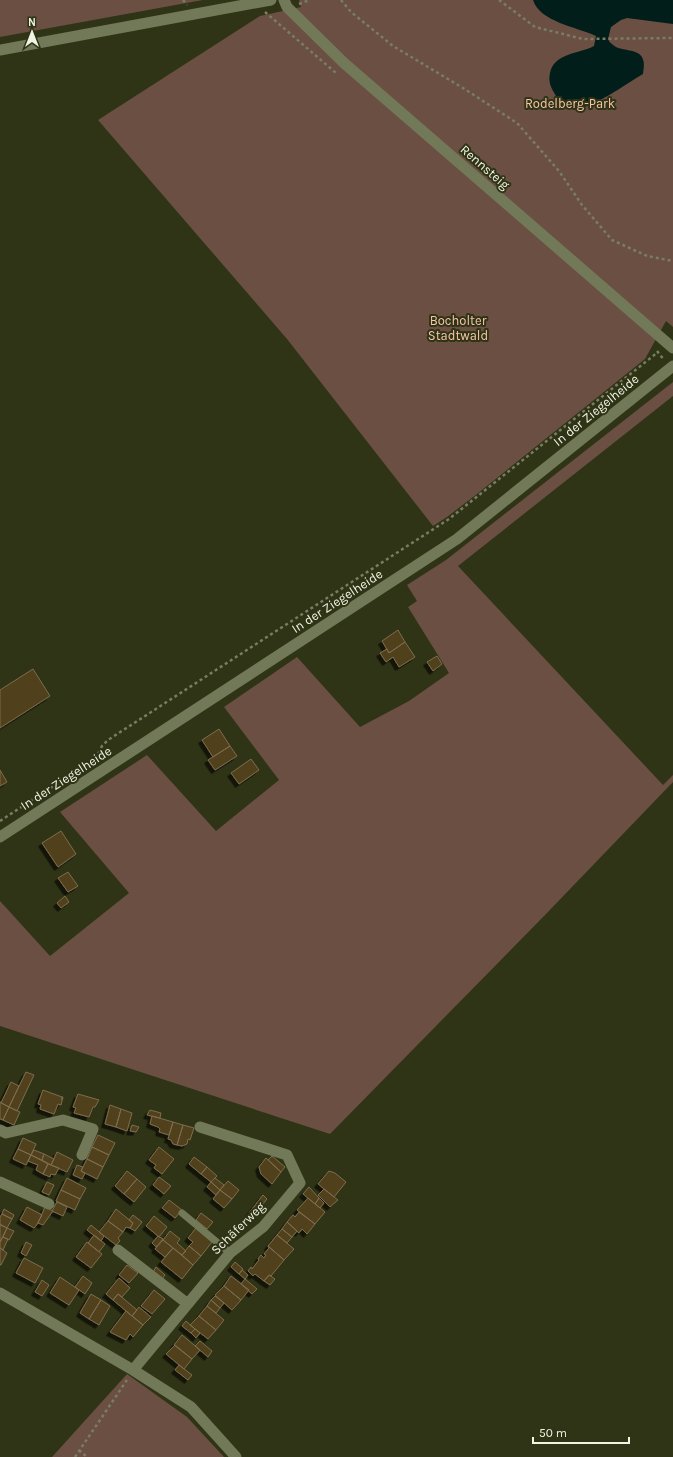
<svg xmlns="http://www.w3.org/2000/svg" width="673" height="1457" viewBox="0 0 673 1457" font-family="Karla,sans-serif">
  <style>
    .green { fill: #6a4f42 }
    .water { fill: #011e1b }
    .building { fill: #513f1a; stroke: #7d6d4e; filter: url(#shadow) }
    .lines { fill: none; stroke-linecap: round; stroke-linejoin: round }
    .path { stroke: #797d64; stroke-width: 2.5; stroke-dasharray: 3 3; stroke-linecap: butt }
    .service { stroke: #727958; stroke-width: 7 }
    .minor { stroke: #727958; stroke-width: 11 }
    .tertiary { stroke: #727958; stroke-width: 11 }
    .labels { text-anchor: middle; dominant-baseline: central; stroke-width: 4; stroke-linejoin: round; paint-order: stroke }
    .park-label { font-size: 13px; fill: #fac5aa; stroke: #2f3416 }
    .street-label { font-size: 13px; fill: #f0f4e2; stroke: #2f3416 }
  </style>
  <defs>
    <filter id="shadow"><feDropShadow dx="-3.5" dy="3.5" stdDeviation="0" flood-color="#0009"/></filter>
  </defs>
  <rect width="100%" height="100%" fill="#2f3416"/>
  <path class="green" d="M0 0H203L0 37Z
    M299 0H673V327L666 321 645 359 477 494 447 517 433 526 287 339 98 120 260 16 301 7Z
    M673 382V396L458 566 663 785 673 775V782L545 915 330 1134 0 1026V901L50 956 129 893 60 812 147 755 216 831 279 780 224 707 297 657 360 727 409 701 449 673 408 607 417 601 407 585 446 560Z
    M127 1374 187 1417 224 1457H52Z"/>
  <path class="water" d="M533 0H673V24L627 18 621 20 611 27 608 39C609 41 610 43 612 44 622 55 650 43 643 74 626 84 593 108 575 109 566 109 561 102 556 96 551 88 548 82 550 73 554 53 579 54 594 46L596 36C577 27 540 22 533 0Z"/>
  <path class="building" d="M398 630 405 642 389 653 382 641Z
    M405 642 415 657 399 667 393 657 386 662 380 653 387 649 389 653Z
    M437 656 442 664 433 671 427 662Z
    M33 669 50 696 0 728V690Z
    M219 729 230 746 213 757 202 740Z
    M230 746 237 756 215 770 208 760Z
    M251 759 259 770 239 784 231 773Z
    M0 770 7 782 0 786Z
    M61 831 76 854 58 867 42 843Z
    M68 872 78 886 68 892 58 878Z
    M65 896 69 902 61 908 57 903Z
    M26 1072 34 1075 17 1111 9 1107Z
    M11 1082 19 1086 9 1107 1 1103Z
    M43 1090 62 1097V1100V1097H63L61 1105 58 1104 54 1114 40 1109 41 1105 38 1104Z
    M78 1094 99 1100 95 1107H93L89 1117 74 1113 76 1108 73 1107Z
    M0 1102 9 1107 3 1120 0 1119Z
    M110 1105 121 1109 116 1127 105 1124Z
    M9 1107 20 1112 14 1125 3 1120Z
    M121 1109 132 1113 127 1131 116 1127Z
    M150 1110 161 1113 160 1118 147 1115Z
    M152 1116 173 1122 169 1135 159 1132 160 1129 158 1127 150 1124Z
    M173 1122 183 1125 177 1145 173 1144 171 1140 168 1139Z
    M132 1125 139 1127 136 1132 130 1131Z
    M183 1125 194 1128 190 1140 188 1139 187 1144 182 1146 177 1145Z
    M98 1135 115 1143 109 1155 92 1147Z
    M23 1138 36 1144 31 1155 18 1149Z
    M92 1147 109 1155 103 1167 87 1159Z
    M159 1147 174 1159 162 1174 154 1168 156 1165 149 1160Z
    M18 1149 31 1155 26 1165 13 1159Z
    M34 1150 44 1154 42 1160 31 1155Z
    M57 1152 73 1160 67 1172 51 1165Z
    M44 1154 54 1159 51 1165 42 1160Z
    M31 1155 48 1164 43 1174 36 1170 38 1165 28 1161Z
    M272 1156 285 1167 281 1172 268 1160Z
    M194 1157 207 1167 201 1174 189 1164Z
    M266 1158 281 1172 272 1184 261 1174 259 1167Z
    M87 1159 103 1167 97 1179 81 1171Z
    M48 1164 59 1168 55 1175 51 1174 50 1177 43 1174Z
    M77 1165 83 1167 81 1171 85 1173 82 1179 73 1175Z
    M207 1167 217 1176 211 1182 201 1174Z
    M127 1171 137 1179 124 1194 115 1186Z
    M329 1171 335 1173 346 1182 334 1197 318 1184Z
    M159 1177 171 1186 164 1194 153 1185Z
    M67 1178 86 1188 80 1199 61 1190Z
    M215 1178 224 1185 220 1190 211 1182Z
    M137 1179 146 1187 134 1202 124 1194Z
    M228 1181 239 1190 232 1199 220 1190Z
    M47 1182 54 1185 49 1195 42 1192Z
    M211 1182 220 1190 216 1195 207 1187Z
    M309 1187 319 1198 315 1204 303 1194Z
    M324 1189 338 1200 330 1207 318 1195Z
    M61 1190 80 1199 75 1210 56 1201Z
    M220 1190 232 1199 224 1208 213 1199Z
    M263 1195 267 1199 253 1216 249 1213Z
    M308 1198 325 1212 315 1224 297 1210Z
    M319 1198 324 1203 320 1208 315 1204Z
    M169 1200 182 1210 175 1218 162 1208Z
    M57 1202 67 1207 63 1216 52 1211Z
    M27 1207 42 1215 36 1226 34 1228 20 1220Z
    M45 1207 53 1211 43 1225 38 1223Z
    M4 1209 14 1215 12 1219 2 1214Z
    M116 1209 133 1223 130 1228 126 1227 123 1232 108 1221Z
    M299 1212 315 1224 307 1234 302 1229 299 1233 287 1222 293 1215 295 1217Z
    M201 1213 213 1222 207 1229 196 1220Z
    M2 1214 12 1219 7 1228 0 1224V1217Z
    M133 1215 142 1222 135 1231 130 1228 133 1223 129 1220Z
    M154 1216 167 1227 159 1237 146 1226Z
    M108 1221 123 1232 118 1238 120 1241 116 1245 99 1232Z
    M287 1222 297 1231 292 1237 282 1229Z
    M0 1225 7 1228 0 1242Z
    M91 1225 104 1236 101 1241 87 1230Z
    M7 1228 14 1231 9 1240 3 1237Z
    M196 1228 212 1242 201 1256 189 1246 193 1242 188 1238Z
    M282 1229 292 1237 287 1243 277 1235Z
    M170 1231 180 1239 177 1243 186 1251 182 1255 163 1240Z
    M94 1235 105 1244 99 1252 88 1243Z
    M277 1235 294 1249 284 1260 268 1246Z
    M158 1236 163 1239 156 1247 152 1243Z
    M3 1237 8 1239 3 1250 0 1248V1242Z
    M163 1240 173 1248 165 1257 155 1249Z
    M26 1242 32 1245 26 1256 21 1253Z
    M87 1242 102 1254 91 1268 76 1257Z
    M189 1246 201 1256 193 1265 182 1255Z
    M268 1246 284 1260 271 1276 269 1275 264 1281 255 1274 253 1276 248 1271 251 1267 252 1269 259 1260 258 1259 261 1255 264 1258 266 1255 264 1254 269 1248Z
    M0 1248 7 1253 1 1265H0Z
    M173 1248 193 1265 182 1279 161 1262Z
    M24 1258 43 1268 35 1283 16 1273Z
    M235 1262 243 1269 239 1274 231 1267Z
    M127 1265 138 1273 129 1283 119 1275Z
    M156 1267 165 1275 162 1279 153 1272Z
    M242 1270 248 1275 245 1279 239 1274Z
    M269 1275 275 1279 270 1285 264 1281Z
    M83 1276 92 1283 85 1294 75 1287Z
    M231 1276 249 1290 241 1300 224 1286Z
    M60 1277 79 1290 69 1305 50 1293Z
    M119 1278 130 1288 122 1297 118 1294 113 1300 106 1294Z
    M245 1279 257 1289 252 1294 241 1284Z
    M42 1280 49 1285 42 1296 35 1292Z
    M224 1286 241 1300 232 1310 215 1295Z
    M154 1290 165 1299 152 1314 141 1306Z
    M91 1294 101 1300 89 1319 80 1313Z
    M118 1294 137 1310 132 1316 113 1300Z
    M215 1296 224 1303 220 1308 211 1300Z
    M101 1300 110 1306 99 1325 89 1319Z
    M211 1300 220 1308 216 1313 207 1306Z
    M207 1306 224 1320 216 1330 199 1316Z
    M139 1307 151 1317 143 1325 132 1316Z
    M126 1311 143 1325 133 1337 130 1334 126 1340 110 1332Z
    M199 1316 216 1330 208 1339 190 1325Z
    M186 1321 195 1329 191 1333 182 1326Z
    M195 1329 200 1333 196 1338 191 1333Z
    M182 1335 200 1350 192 1359 174 1345Z
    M200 1341 212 1351 208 1357 195 1346Z
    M175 1345 192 1359 184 1369 166 1354Z
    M179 1365 192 1375 188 1380 175 1370Z"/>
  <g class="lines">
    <path class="path" d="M183 0 187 5
      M341 0 351 12 393 46 463 88 517 123 559 171 582 205 612 240 647 256 673 261
      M499 0 535 27 583 39 673 38
      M299 4 310 0
      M265 12 336 73
      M657 351 664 360
      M0 821 96 758 102 746 108 740 449 519 658 352
      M79 1450 87 1457
      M75 1457 127 1380"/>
    <path class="service" d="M182 1213 230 1253"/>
    <path class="minor" d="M0 837 457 539 673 366
      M0 1130 6 1133 63 1120 93 1129 82 1155
      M0 1182 49 1204
      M118 1250 188 1304
      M0 1293 133 1370 191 1407 236 1457
      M133 1370 230 1253 263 1227 300 1183 287 1155 200 1127"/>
    <path class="tertiary" d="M284 0 287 7 344 63 673 348
      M0 50 271 0"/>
  </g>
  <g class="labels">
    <g class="park-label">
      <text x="570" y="103">Rodelberg-Park</text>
      <text x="458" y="320">Bocholter<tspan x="458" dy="15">Stadtwald</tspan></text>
    </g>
    <g class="street-label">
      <text transform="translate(485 167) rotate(41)">Rennsteig</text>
      <text transform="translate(596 410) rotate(-39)">In der Ziegelheide</text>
      <text transform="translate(337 601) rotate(-33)">In der Ziegelheide</text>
      <text transform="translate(66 778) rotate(-33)">In der Ziegelheide</text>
      <text transform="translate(238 1228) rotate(-44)">Schäferweg</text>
    </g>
  </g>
  <g transform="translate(32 32)" stroke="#2f3416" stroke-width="3" paint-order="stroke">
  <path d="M0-3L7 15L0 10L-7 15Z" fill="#f0f4e2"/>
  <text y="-6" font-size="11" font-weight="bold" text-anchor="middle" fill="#f0f4e2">N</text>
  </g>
  <path d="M533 1437v6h96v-6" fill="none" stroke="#f0f4e2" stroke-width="2"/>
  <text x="539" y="1437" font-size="12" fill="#f0f4e2" stroke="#2f3416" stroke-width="3" paint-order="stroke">50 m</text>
</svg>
